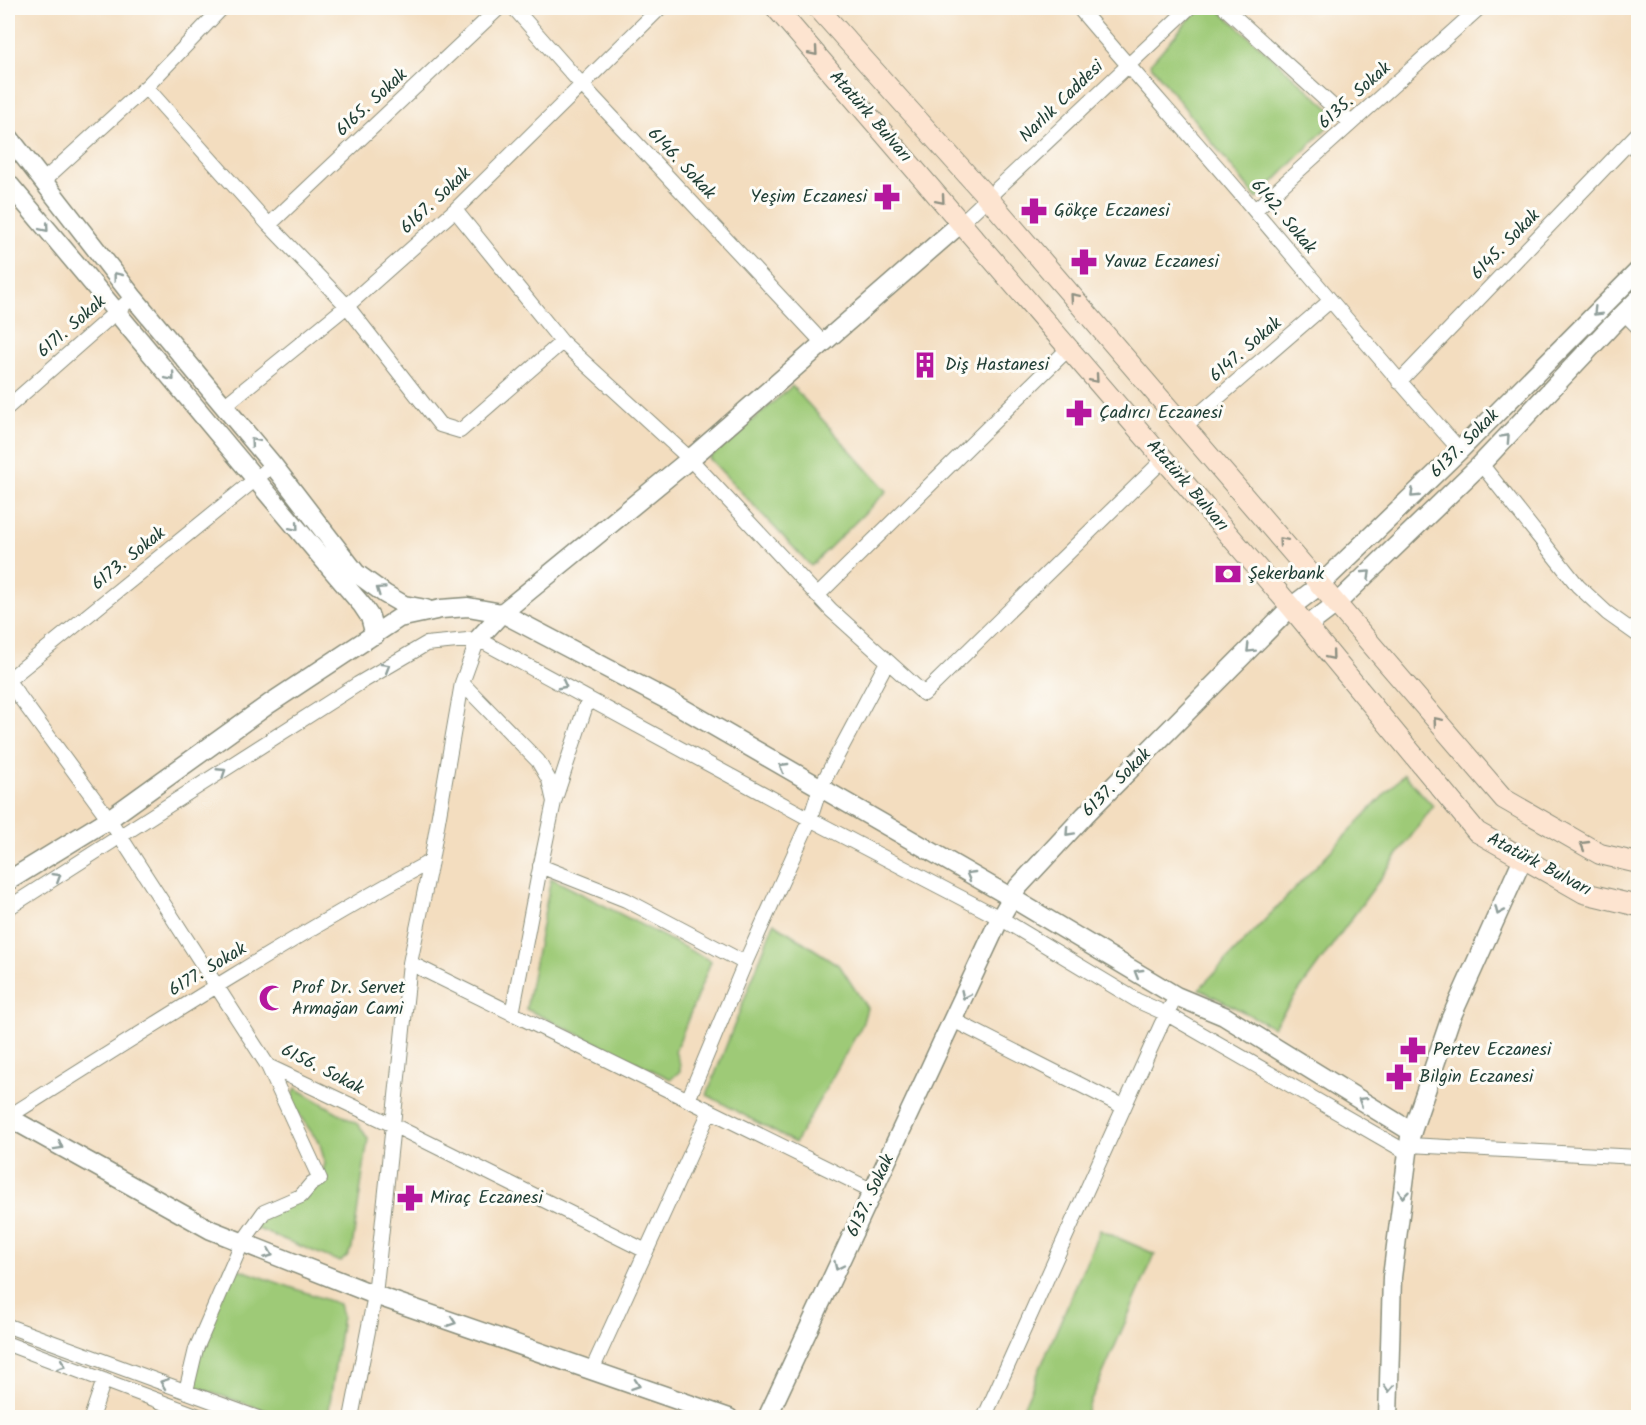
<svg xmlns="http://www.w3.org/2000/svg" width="1646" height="1425" viewBox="0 0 1646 1425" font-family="Kalam,sans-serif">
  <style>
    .green { fill: #9eca77; stroke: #5e8456; stroke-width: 1.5 }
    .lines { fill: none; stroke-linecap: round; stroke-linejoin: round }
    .minor-casing { stroke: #898d7a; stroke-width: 16 }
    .tertiary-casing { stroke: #898d7a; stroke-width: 21 }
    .secondary-casing { stroke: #898d7a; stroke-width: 22 }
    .minor { stroke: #fff; stroke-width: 14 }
    .tertiary { stroke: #fff; stroke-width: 18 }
    .secondary { stroke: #fde4d0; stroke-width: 20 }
    .oneway { stroke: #8e9082 }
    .oneway2 { stroke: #8f9e9a }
    .labels { text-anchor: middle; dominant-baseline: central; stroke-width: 6; stroke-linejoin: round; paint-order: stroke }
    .street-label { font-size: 18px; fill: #1f3d34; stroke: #fdfcf7 }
    .poi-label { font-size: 18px; fill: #1f3d34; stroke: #fdfcf7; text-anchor: start }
  </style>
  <rect width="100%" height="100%" fill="#fdfcf7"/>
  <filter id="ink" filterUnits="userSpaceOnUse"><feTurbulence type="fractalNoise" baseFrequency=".0167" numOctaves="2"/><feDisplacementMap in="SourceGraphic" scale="12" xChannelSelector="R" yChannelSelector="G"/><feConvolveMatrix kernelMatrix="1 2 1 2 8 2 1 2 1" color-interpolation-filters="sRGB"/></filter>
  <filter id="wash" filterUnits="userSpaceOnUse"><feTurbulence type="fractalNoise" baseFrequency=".008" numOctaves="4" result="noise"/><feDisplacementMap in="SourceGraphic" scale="24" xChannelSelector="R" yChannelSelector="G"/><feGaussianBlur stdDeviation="1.35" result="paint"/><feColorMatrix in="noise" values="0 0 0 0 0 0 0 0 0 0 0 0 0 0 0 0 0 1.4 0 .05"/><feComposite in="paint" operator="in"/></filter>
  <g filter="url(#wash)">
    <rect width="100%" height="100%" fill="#f3ddbf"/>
    <path class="green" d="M1199 8H1217L1338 116 1257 199 1150 64Z
      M792 386 887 491 811 566 709 458Z
      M1404 774 1433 806 1273 1027 1199 989Z
      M551 878 711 961 675 1052 680 1064V1071L671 1079 526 1009Z
      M774 923 840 966 867 1008 862 1025 795 1143 707 1095Z
      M296 1088 359 1125 368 1139 352 1248 347 1256 340 1262 248 1225 319 1182 325 1164 320 1144 290 1102Z
      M1100 1230 1155 1254 1084 1417H1019Z
      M227 1265 339 1304 342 1316 328 1417H286L188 1385Z"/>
  </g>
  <g filter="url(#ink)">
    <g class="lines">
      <g class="minor-casing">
        <path id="minor" d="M514 8 582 85 823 343
          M1079 8C1136 76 1197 142 1255 211 1323 291 1390 372 1460 450
          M1225 8 1351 123
          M146 87 269 225 347 306 440 425 460 431 562 342
          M43 181 146 87 222 8
          M455 210 562 342 690 459 831 610 924 694 1164 459
          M1255 210 1479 8
          M961 223 1189 8
          M269 225 499 8
          M1624 313 1638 327
          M1399 382 1638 133
          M224 406 347 306 455 210 660 8
          M8 407 133 297
          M1184 427 1330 301
          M1481 464 1578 586 1607 613 1638 635
          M817 596 1069 348
          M8 680 273 465
          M8 681 109 819 268 1066 393 1125 646 1251
          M462 683 538 761 549 780 554 802 538 878 512 1014
          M554 802 588 699
          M540 866 626 900 745 963
          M8 908 358 684 426 644 478 639 810 819 1000 918 1138 1001 1167 1014 1408 1153
          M410 963 873 1191
          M953 1020 1124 1107
          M688 1100 745 963 810 819 820 788 887 662
          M8 1117C147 1029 286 940 431 861
          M1409 1145 1638 1157
          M8 1326 258 1418
          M8 1344 204 1418
          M592 1370 710 1111
          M186 1391 196 1349 242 1243 264 1212 301 1196 312 1183 320 1179 268 1066
          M91 1418 104 1380
          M351 1418 375 1295 410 963 431 861 462 683 478 639
          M984 1418 1161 1025 1171 1006"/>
      </g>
      <g class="tertiary-casing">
        <path id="tertiary" d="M8 136 133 297 273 465 356 573 385 594 404 605 426 609
          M8 183C127 323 242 465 362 605L370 617 375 635
          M1307 626 1336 604 1481 464 1611 326 1638 299
          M478 639 502 613 690 459 961 223
          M8 881 109 819 269 704 399 618 441 609 468 607 502 613 677 705 1012 898 1176 996 1224 1016 1412 1132
          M8 1117 211 1230 375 1295 729 1418
          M767 1418 1000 918 1018 887 1085 815 1291 607 1320 585 1460 450 1638 271
          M1388 1418 1392 1277 1410 1137 1450 1020 1523 858"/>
      </g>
      <g class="secondary-casing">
        <path id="secondary" d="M776 8 1291 607 1477 832 1584 893 1638 906
          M818 8 988 198 1504 799 1600 854 1638 863"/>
      </g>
      <use href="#minor" class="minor"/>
      <use href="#tertiary" class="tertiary"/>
      <use href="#secondary" class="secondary"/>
    </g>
    <defs><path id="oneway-chevron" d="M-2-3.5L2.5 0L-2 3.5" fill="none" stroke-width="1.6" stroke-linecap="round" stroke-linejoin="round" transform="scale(1.5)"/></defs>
    <g class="oneway">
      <use href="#oneway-chevron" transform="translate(814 52) rotate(49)"/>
      <use href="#oneway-chevron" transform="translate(941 200) rotate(49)"/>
      <use href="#oneway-chevron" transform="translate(1074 297) rotate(-131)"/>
      <use href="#oneway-chevron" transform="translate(1095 379) rotate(49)"/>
      <use href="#oneway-chevron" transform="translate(1282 541) rotate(-131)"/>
      <use href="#oneway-chevron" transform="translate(1331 656) rotate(50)"/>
      <use href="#oneway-chevron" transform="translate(1437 721) rotate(-131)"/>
      <use href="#oneway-chevron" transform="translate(1584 845) rotate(-150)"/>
    </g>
    <g class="oneway2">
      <use href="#oneway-chevron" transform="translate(45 228) rotate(50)"/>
      <use href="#oneway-chevron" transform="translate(117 276) rotate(-128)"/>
      <use href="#oneway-chevron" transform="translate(1597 312) rotate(135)"/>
      <use href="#oneway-chevron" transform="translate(171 377) rotate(50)"/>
      <use href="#oneway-chevron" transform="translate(1506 438) rotate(-47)"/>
      <use href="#oneway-chevron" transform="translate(254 442) rotate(-130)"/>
      <use href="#oneway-chevron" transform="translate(1414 494) rotate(136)"/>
      <use href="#oneway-chevron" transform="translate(295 527) rotate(49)"/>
      <use href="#oneway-chevron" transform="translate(1367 574) rotate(-44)"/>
      <use href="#oneway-chevron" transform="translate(380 590) rotate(-145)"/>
      <use href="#oneway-chevron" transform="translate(1250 649) rotate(135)"/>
      <use href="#oneway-chevron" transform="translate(386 667) rotate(-31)"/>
      <use href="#oneway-chevron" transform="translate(563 685) rotate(28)"/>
      <use href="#oneway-chevron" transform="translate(783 767) rotate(-150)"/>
      <use href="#oneway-chevron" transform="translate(222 772) rotate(-33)"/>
      <use href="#oneway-chevron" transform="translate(1069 832) rotate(133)"/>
      <use href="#oneway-chevron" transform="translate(970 875) rotate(-150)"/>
      <use href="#oneway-chevron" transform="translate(57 877) rotate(-32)"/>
      <use href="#oneway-chevron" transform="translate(1499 911) rotate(114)"/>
      <use href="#oneway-chevron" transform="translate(1138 973) rotate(-149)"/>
      <use href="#oneway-chevron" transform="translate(965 995) rotate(115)"/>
      <use href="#oneway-chevron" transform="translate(1362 1101) rotate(-148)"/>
      <use href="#oneway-chevron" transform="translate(59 1146) rotate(29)"/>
      <use href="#oneway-chevron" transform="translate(1403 1194) rotate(97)"/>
      <use href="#oneway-chevron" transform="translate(269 1254) rotate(22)"/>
      <use href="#oneway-chevron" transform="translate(838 1266) rotate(115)"/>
      <use href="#oneway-chevron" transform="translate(452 1322) rotate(19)"/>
      <use href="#oneway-chevron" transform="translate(62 1365) rotate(21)"/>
      <use href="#oneway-chevron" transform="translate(164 1383) rotate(-160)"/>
      <use href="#oneway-chevron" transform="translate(636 1385) rotate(19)"/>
      <use href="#oneway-chevron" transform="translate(1389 1388) rotate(92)"/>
    </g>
  </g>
  <defs>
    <g id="pharmacy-bare" transform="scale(2.07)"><path d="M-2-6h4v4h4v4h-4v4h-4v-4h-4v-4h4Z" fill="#b5179e" stroke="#fdfcf7" stroke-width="2.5" paint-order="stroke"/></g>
    <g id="building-bare" transform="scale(2.07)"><path d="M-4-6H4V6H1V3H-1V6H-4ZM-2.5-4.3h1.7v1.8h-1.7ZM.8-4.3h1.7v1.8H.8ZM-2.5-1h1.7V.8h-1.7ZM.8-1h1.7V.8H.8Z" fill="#b5179e" stroke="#fdfcf7" stroke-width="2.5" paint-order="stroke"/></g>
    <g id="bank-bare" transform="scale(2.07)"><path d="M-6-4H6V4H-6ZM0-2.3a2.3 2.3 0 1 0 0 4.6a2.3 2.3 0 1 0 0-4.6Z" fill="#b5179e" stroke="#fdfcf7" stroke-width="2.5" paint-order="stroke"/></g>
    <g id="mosque-bare" transform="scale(2.07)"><path d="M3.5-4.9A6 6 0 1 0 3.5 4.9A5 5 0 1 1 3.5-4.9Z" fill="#b5179e" stroke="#fdfcf7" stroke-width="2.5" paint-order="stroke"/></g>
  </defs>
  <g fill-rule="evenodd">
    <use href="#pharmacy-bare" x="887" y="197"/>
    <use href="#pharmacy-bare" x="1034" y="211"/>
    <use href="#pharmacy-bare" x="1084" y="262"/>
    <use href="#building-bare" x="925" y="365"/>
    <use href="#pharmacy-bare" x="1079" y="413"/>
    <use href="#bank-bare" x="1228" y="574"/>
    <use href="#mosque-bare" x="272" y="998"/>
    <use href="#pharmacy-bare" x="1413" y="1050"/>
    <use href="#pharmacy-bare" x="1399" y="1077"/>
    <use href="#pharmacy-bare" x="410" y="1198"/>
  </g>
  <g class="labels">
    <g class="street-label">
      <text transform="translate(1355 96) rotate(-42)">6135. Sokak</text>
      <text transform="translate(1062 102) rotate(-44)">Narlık Caddesi</text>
      <text transform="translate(372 103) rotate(-43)">6165. Sokak</text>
      <text transform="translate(870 117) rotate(49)">Atatürk Bulvarı</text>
      <text transform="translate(681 164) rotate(47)">6146. Sokak</text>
      <text transform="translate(436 201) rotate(-43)">6167. Sokak</text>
      <text transform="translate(1283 217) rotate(50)">6142. Sokak</text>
      <text transform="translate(1506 245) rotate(-46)">6145. Sokak</text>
      <text transform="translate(72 327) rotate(-41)">6171. Sokak</text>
      <text transform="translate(1246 350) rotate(-41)">6147. Sokak</text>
      <text transform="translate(1465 444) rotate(-45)">6137. Sokak</text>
      <text transform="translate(1187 486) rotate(49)">Atatürk Bulvarı</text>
      <text transform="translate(129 559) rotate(-39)">6173. Sokak</text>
      <text transform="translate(1117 783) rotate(-45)">6137. Sokak</text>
      <text transform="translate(1539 865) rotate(28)">Atatürk Bulvarı</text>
      <text transform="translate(208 970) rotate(-31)">6177. Sokak</text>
      <text transform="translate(322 1070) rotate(27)">6156. Sokak</text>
      <text transform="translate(871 1196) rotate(-65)">6137. Sokak</text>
    </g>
    <g class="poi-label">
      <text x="867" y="197" text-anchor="end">Yeşim Eczanesi</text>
      <text x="1054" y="211">Gökçe Eczanesi</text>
      <text x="1104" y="262">Yavuz Eczanesi</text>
      <text x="945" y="365">Diş Hastanesi</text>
      <text x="1099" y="413">Çadırcı Eczanesi</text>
      <text x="1248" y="574">Şekerbank</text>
      <text x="292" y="988">Prof Dr. Servet<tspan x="292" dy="21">Armağan Cami</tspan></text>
      <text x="1433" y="1050">Pertev Eczanesi</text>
      <text x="1419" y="1077">Bilgin Eczanesi</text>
      <text x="430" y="1198">Miraç Eczanesi</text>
    </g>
  </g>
  <rect width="1646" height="1425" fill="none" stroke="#fdfcf7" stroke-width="30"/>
</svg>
